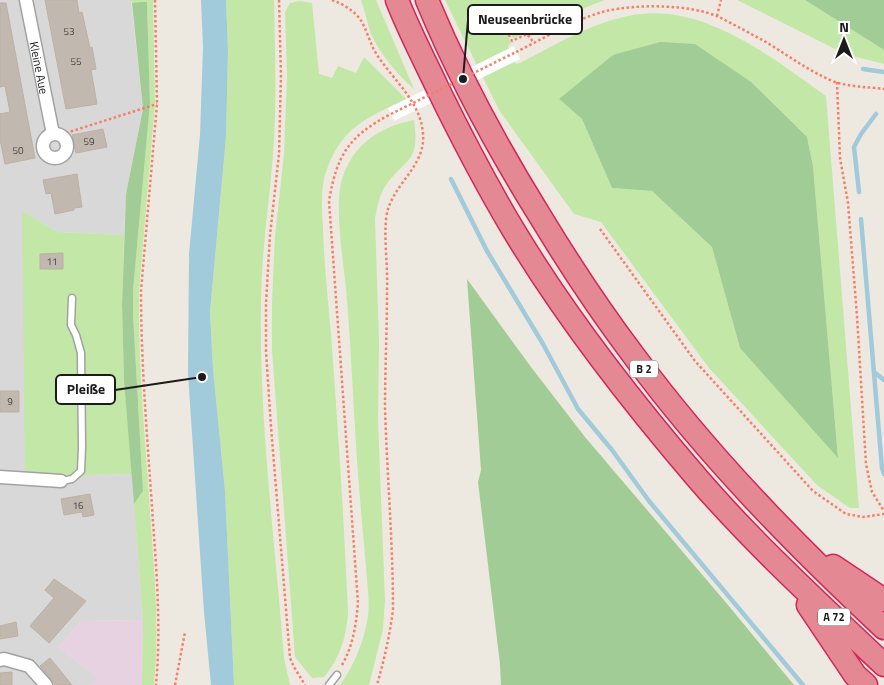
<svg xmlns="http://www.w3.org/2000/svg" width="884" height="685" viewBox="0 0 884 685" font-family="'Titillium Web',sans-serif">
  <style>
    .residential { fill: #d9d8d8 }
    .industrial { fill: #e6d2e1 }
    .grass { fill: #c3e7a6; fill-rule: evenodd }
    .forest { fill: #a2cc95 }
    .water { fill: #a1cada }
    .pier { fill: #fff }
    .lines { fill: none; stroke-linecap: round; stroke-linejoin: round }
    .stream { stroke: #a1cada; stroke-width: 4.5 }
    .building { fill: #c1b8b0; stroke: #beb0a3 }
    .lane-casing { stroke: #a2a2a2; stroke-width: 9 }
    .street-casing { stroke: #a2a2a2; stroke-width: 15 }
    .highway-casing { stroke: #d32558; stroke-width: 25 }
    .path { stroke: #f87d66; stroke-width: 2.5; stroke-dasharray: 2.5 2.5; stroke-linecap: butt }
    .lane { stroke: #fff; stroke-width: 6 }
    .street { stroke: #fff; stroke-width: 12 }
    .highway { stroke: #e48894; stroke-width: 22 }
    .path-bridge { stroke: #f87d66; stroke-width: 2.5; stroke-dasharray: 2.5 2.5; stroke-linecap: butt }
    .labels { text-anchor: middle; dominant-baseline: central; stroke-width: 4; stroke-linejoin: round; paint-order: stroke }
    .number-label { font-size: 10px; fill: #444240 }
    .shield { fill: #fff; stroke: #5f5f5f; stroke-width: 1 }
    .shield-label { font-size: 11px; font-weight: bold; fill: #1b1b1b }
    .street-label { font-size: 12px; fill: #1b1b1b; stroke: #fff }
    .leader { fill: none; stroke: #1b1b1b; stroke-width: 2 }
    .callout-dot { fill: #1b1b1b; stroke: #fff; stroke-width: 2 }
    .callout { fill: #fff; stroke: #1b1b1b; stroke-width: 2 }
    .callout-label { font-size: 14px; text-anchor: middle; font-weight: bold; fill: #1b1b1b }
  </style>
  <rect width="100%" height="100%" fill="#ede9e0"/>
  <path class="residential" d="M0 0H131L143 109 126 194 124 235 58 232 22 211 62 487 87 475 132 474 143 620 82 621 58 647 98 678 90 685H0Z"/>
  <path class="industrial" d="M143 620 142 685H90L98 678 58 647 82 621Z"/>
  <path class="grass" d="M131 0H153L155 104 139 291C138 370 146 448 151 526 155 579 159 632 154 685H142L143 620 134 504 143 491 133 314V291L150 103 147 3H132Z
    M226 0H274C275 52 277 103 273 155 269 205 261 254 261 305 259 422 275 542 284 658L290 685H234L225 491 213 369 210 312 226 137 228 52Z
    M361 0H376L414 89C397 74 380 54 371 34 367 23 365 11 361 0Z
    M445 0H605L571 13 531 36 529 32 513 38 506 25 503 26 511 43 508 47 516 64 520 63C555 45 589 24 628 16 701 0 771 57 826 96L859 508H850L817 485 709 368 601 222 574 214 499 110ZM559 99 807 137 813 166 838 457 740 348 712 247 652 191 612 188 582 119Z
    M737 0H805L884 50V64L845 54Z
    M300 1 312 3 319 74 332 78 338 66 356 73 364 57 406 99C367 118 341 127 326 172 320 190 322 210 323 229 324 264 328 299 331 334 338 427 344 520 348 613 346 638 340 658 324 677L312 678 295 657 272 350V303L275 236 284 154 287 76 285 12 290 3Z
    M414 120C420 163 407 156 386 185 379 195 377 208 375 219L379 341 378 421 385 600 383 629 369 685H340C355 664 364 641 368 616 370 600 367 583 366 567 364 544 362 522 360 499 354 429 352 358 346 288 343 260 334 205 342 179 353 144 380 127 414 120Z
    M22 211 58 232 124 235 122 305 124 381 132 474 87 475 61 487 25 474Z"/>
  <path class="forest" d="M805 0H884V50Z
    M140 2H147L150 103 133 291V314L143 491 134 504 124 381 122 305 126 194 143 109 132 3Z
    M660 42 695 44 751 82 807 137 813 166 838 458 740 348 712 247 652 191 612 188 582 119 559 99 613 55Z
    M467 279 531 367 585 437 728 605 794 685H501L500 664 478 482 481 470Z"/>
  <path class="water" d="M201 0H226L228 52 226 137 210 312 213 369 225 491 234 685H211L204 612 188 374 189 254 200 135 203 47Z"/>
  <path class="pier" d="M514 46 520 59 394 121 388 108Z"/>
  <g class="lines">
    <path class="stream" d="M863 69 884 72
      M451 179 487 251 543 344 578 409 612 450 649 501 803 685
      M859 192 854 147 861 134 876 114
      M861 219 882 468 884 474
      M874 372 884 380"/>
  </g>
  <path class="building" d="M45 0H77L79 13 82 12 90 48 92 47 96 69 91 70 97 104 66 109Z
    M0 3H6L35 158 5 164 0 139V114L10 112 5 86 0 87Z
    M103 129 107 147 76 153 72 135Z
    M77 174 82 207 74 208V210L55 214 51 193 46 194 43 180Z
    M63 253V269H40V254Z
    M0 391H19V412H0Z
    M90 494 94 515 83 517 82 512 64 515 61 499Z
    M54 579 86 601 49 643 30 626 54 598 45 590Z
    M16 622 18 636 0 639V626Z
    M50 658 72 685H55L54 683 40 666Z
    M12 672V685H0V673Z"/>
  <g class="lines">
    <g class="lane-casing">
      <path id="lane" d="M61 481 72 479 81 471 82 447 81 353 76 335 71 325 72 298
        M329 685 337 675"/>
    </g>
    <g class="street-casing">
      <g id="street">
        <path id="s1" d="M26 0 53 134"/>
        <circle cx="55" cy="146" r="12"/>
        <path d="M0 477 61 481"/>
        <path d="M0 660 4 659 29 666 46 685"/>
      </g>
    </g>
    <g class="highway-casing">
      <path id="highway" d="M397 0C409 31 425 61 439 91 462 138 487 186 514 231 567 319 631 401 698 479 755 545 821 605 884 665
        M427 0C458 75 497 147 540 216 569 264 600 311 634 356 707 455 794 544 884 628
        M833 566 884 600
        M808 605 855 675 866 685"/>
    </g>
    <path class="path" d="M155 0 157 104 141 291C141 368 148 446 153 522 157 577 161 631 156 685
      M279 0 281 76 279 154 270 235 266 303V351L271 427 290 658 294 667 305 685
      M332 0C343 4 353 10 360 19 366 28 369 40 374 50 390 78 421 100 423 134 426 168 389 186 386 219 384 243 388 267 387 291 387 330 385 369 385 408 387 475 393 542 393 609 390 635 384 660 377 685
      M717 16 721 0
      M504 26 512 41 527 34 534 43
      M516 52C545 38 575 19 606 11 637 4 690 4 719 17 735 25 751 34 766 42 789 56 810 72 835 82 850 87 869 87 884 89
      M837 82 840 158 848 203 857 316 866 464 872 492 884 511
      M66 133 157 104
      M600 229 695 361 813 491 846 514 863 517 884 514
      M342 665C353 646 356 625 358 603L329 201C337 154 349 136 391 114
      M175 685 185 632"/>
    <use href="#lane" class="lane"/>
    <use href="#street" class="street"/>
    <use href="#highway" class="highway"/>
    <path class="path-bridge" d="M391 114 516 52"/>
  </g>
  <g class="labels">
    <g class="number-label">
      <text x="69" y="31">53</text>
      <text x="76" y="61">55</text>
      <text x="89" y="141">59</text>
      <text x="18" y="150">50</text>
      <text x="52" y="261">11</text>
      <text x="10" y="401">9</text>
      <text x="78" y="505">16</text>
    </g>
    <g class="shield">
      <rect x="630" y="360.5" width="28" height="17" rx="4"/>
      <rect x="818" y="608.5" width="32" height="17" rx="4"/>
    </g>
    <g class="shield-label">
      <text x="644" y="369">B 2</text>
      <text x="834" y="617">A 72</text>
    </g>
    <g class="street-label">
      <text stroke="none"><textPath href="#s1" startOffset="69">Kleine Aue</textPath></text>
    </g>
  </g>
  <path class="leader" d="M463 79L468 20M202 377L115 390"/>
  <g class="callout-dot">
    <circle cx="463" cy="79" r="5"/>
    <circle cx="202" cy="377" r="5"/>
  </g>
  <g class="callout">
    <rect x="468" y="5" width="114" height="29" rx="5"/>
    <rect x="56" y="375" width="59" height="29" rx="5"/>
  </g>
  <g class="callout-label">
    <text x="525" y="24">Neuseenbrücke</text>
    <text x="86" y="394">Pleiße</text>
  </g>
  <g transform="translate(844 40)" stroke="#ffffff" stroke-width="4" paint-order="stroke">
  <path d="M0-4L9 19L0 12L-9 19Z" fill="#1b1b1b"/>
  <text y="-8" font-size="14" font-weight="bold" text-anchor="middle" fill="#1b1b1b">N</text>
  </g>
</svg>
